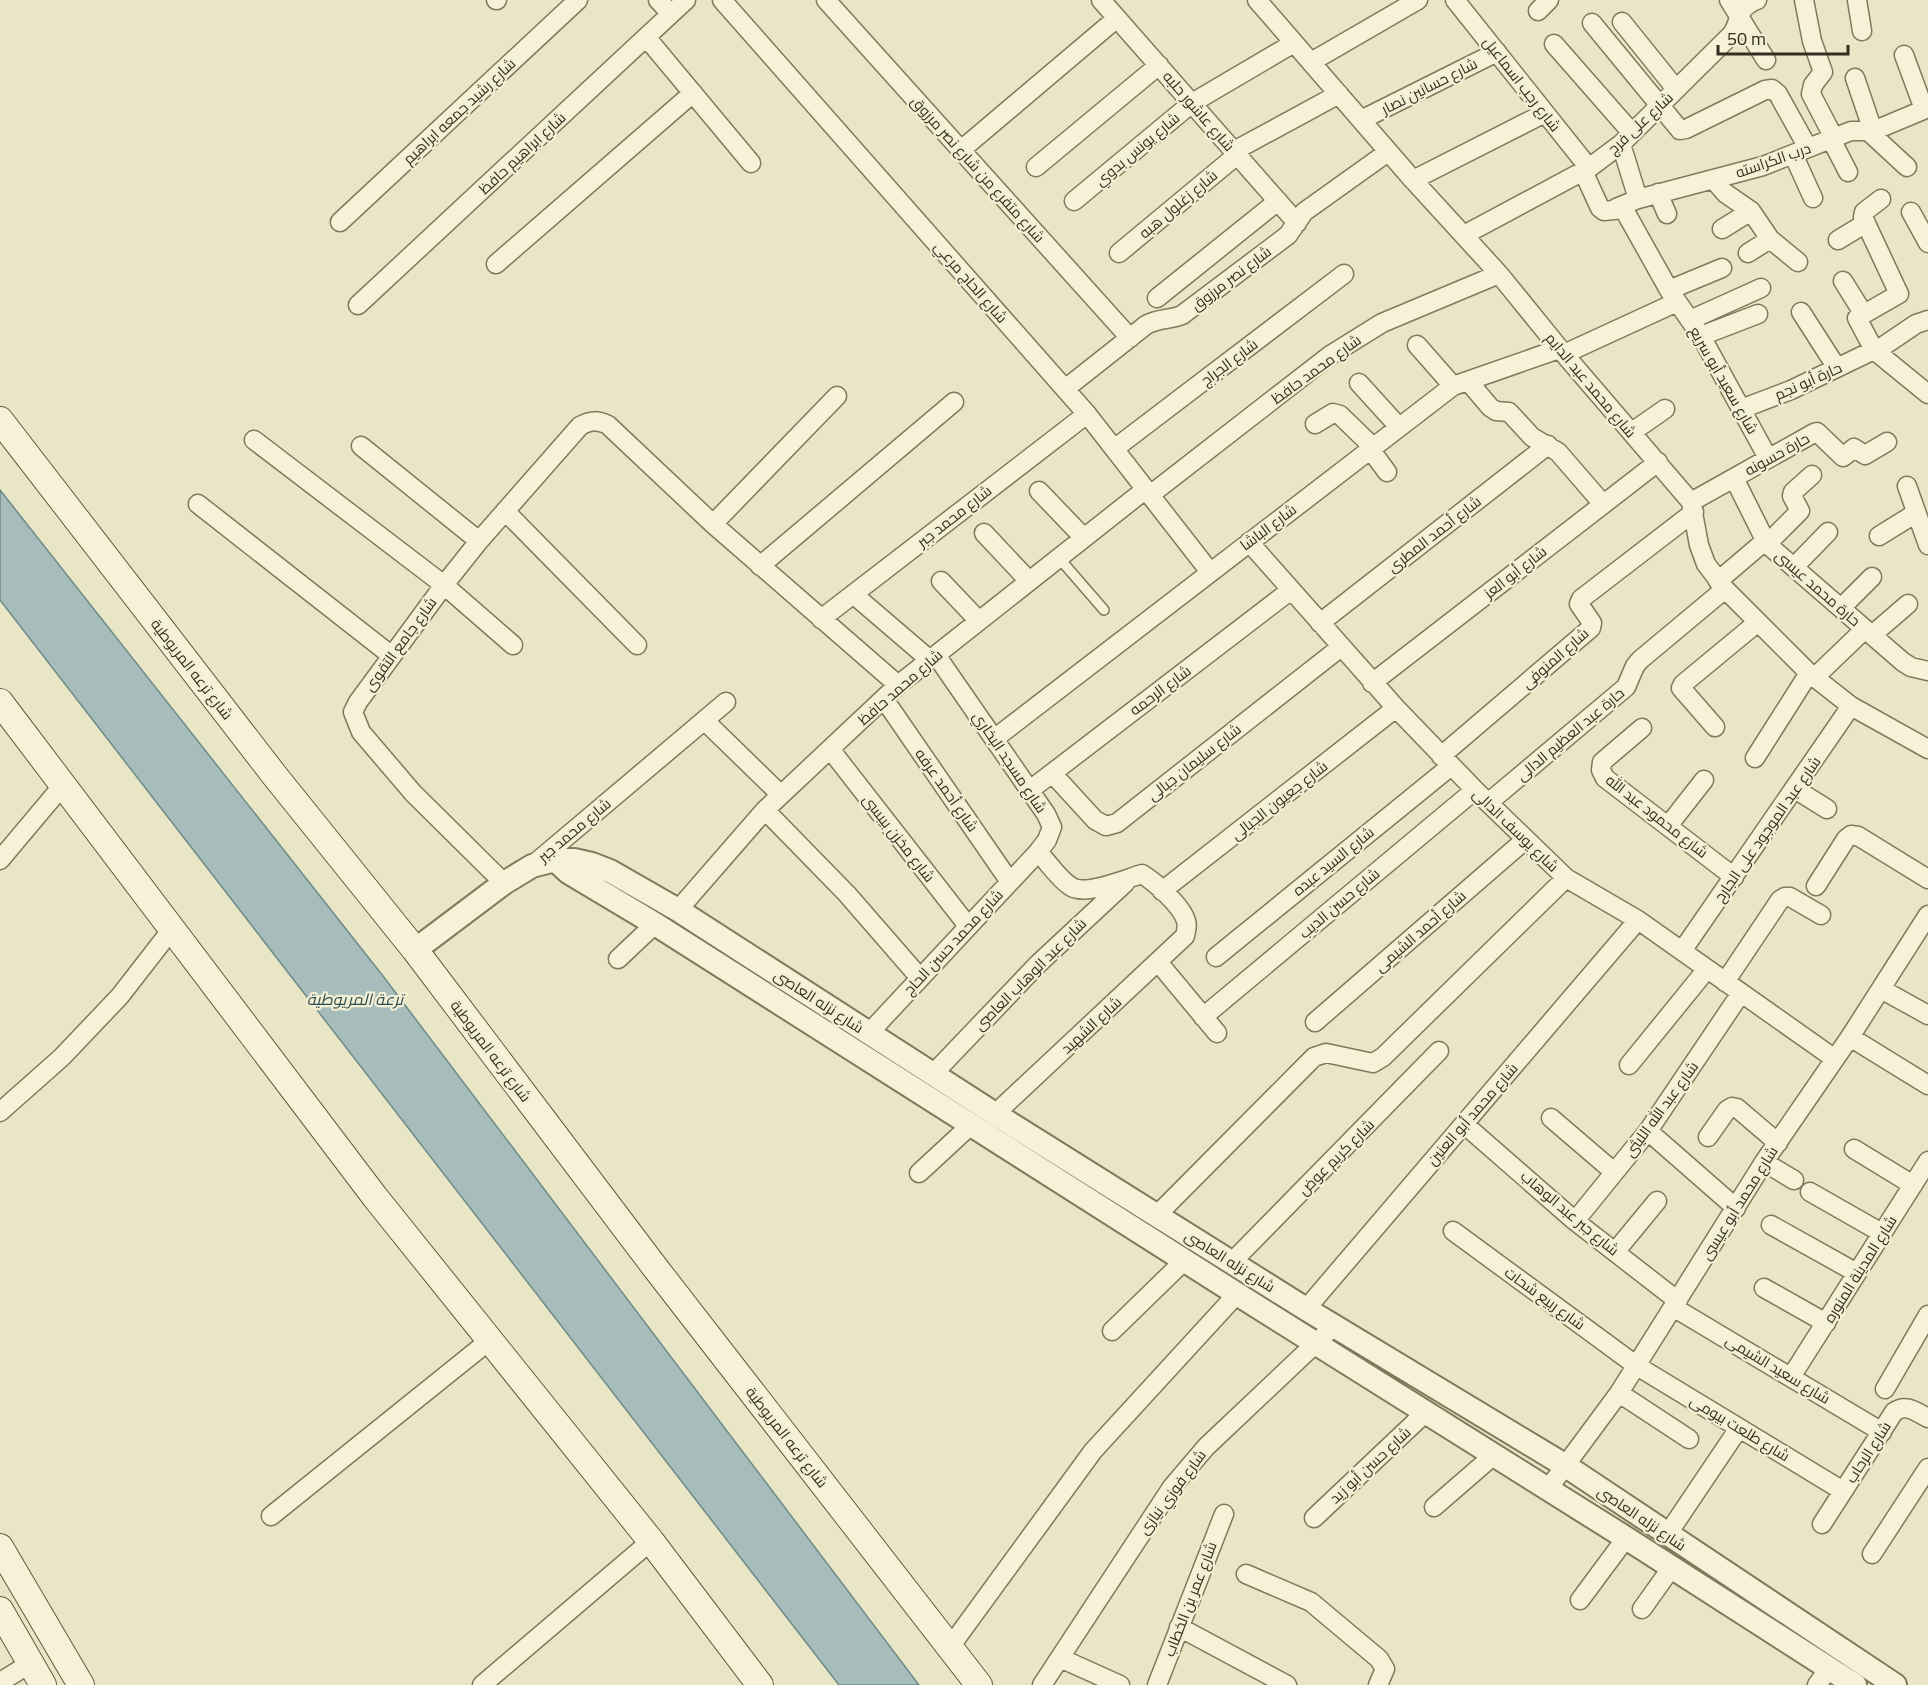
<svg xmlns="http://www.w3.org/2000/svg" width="1928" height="1685" viewBox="0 0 1928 1685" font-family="Georgia,Cairo,serif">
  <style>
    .water { fill: #a6bdbb; stroke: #6e8a89; stroke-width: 1.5 }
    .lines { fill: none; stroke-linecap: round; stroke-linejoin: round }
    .service-casing { stroke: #82785d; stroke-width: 12 }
    .minor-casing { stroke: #82785d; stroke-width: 21 }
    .tertiary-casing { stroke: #82785d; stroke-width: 26 }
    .secondary-casing { stroke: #645940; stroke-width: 28 }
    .service { stroke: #f5f2d8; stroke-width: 9 }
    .minor { stroke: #f5f2d8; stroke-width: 18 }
    .tertiary { stroke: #f5f2d8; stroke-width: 22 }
    .secondary { stroke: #f5f2d8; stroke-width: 26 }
    .labels { text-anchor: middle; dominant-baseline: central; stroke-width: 4.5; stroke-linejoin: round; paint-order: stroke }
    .street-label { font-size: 15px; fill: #342e20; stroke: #f2efd4 }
    .water-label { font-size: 16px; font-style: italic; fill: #304e52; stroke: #f2efd4 }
  </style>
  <rect width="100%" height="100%" fill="#e9e6c5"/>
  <path class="water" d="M0 490 383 976 919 1685H839L0 600Z"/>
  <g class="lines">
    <g class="service-casing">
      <path id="service" d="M1059 558 1104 610"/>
    </g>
    <g class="minor-casing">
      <path id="minor" d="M496 0H497
        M658 0 671 14
        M722 0 1087 414 1210 572
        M826 0 1130 338
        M1101 0 1297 223
        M1257 0 1413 180 1499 274 1564 354 1691 502 1699 545 1706 564 1725 589 1809 673 1851 706 1928 749
        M1455 0 1589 168
        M1729 0 1766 60
        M1804 0 1812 41 1823 72 1813 85 1811 94 1834 138
        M1857 0 1862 31
        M1538 11 1549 0
        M1622 22 1676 89
        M1592 23 1680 130 1686 129 1765 90 1772 89 1778 94 1808 148
        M646 37 751 163
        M1554 44 1632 133
        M1904 55 1924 109
        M1311 62 1418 0
        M1855 78 1873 131
        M1361 120 1497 52
        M1868 131 1907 167
        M1831 139 1848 172
        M1621 144 1638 199
        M961 150 1117 18
        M1234 151 1339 94
        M1793 154 1813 198
        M1036 167 1159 65
        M1583 171 1600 208 1604 211 1623 209 1627 215 1669 290 1701 336 1768 458
        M1713 179 1725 193 1751 211 1770 239 1798 262
        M1413 180 1545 113
        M1658 193 1667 214
        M1881 199 1864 212 1863 217 1899 294 1857 318 1874 350 1928 394
        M1074 201 1192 103 1294 43
        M1616 208 1638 199 1763 166 1851 131H1873L1928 108
        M1911 212 1928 243
        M340 222 578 0
        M1722 229 1751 211
        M1464 235 1589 168 1621 144 1732 34C1742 19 1736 8 1757 0
        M1838 240 1866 223
        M1119 253 1237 155
        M1748 253 1770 239
        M496 264 693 93
        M1843 281 1863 313
        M1669 290 1722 268
        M1157 298 1278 201
        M358 305 686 0
        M1801 312 1837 368
        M1690 320 1761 288
        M1701 336 1758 314
        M1417 345 1453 386
        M1876 351 1916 324 1928 320
        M1564 354 1677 302
        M1468 381 1490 407 1496 411 1509 412 1532 437 1558 452 1603 504
        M1359 383 1399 427
        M1065 389 1146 325C1158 318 1170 320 1182 315L1288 235 1304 212 1388 152
        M1741 409 1791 390 1874 350
        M1315 424 1333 413 1340 415 1373 447
        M1632 432 1665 409
        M254 440 444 585 513 645
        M361 446 479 541
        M1114 449 1344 274
        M1370 449 1387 472
        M1734 478 1767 544 1903 662 1911 667 1928 671
        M1907 486 1928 545
        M1039 491 1084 538
        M1150 495 1329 356 1382 323 1499 274
        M1691 502 1814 433 1817 432 1843 457 1854 448 1865 455 1887 442
        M198 504 392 656
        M505 511 637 645
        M713 524 837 396
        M984 533 1029 581
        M1879 536 1916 513
        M1249 542 1396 708 1475 790 1566 878 1638 920 1835 1059
        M1767 544 1800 511 1792 496 1793 492 1812 475
        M760 566 954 402
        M1794 567 1828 532
        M941 581 979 621
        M1718 581 1765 541
        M853 594 930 660
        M1841 608 1872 577
        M821 619 1087 414
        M1320 623 1548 445
        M1872 635 1908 604
        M1815 677 1865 629
        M1372 683 1658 462
        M884 699 1010 882
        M705 721 781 795
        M1715 727 1681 688 1683 684 1758 622
        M1642 728 1602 762 1601 770 1605 778 1734 877
        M994 739 1453 386 1559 349
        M830 749 968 926
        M1441 756 1591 628 1592 623 1579 604 1581 599 1694 512
        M1755 758 1809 673
        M1052 773 1095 820 1106 826 1117 823 1341 647
        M1795 789 1827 809
        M1030 790 1291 590
        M1488 803 1626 687 1635 666 1640 660 1725 589
        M765 810 847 894 920 978
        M1668 826 1704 780
        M0 860 63 785
        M533 865 726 702
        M504 883 413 793 361 732 353 712 358 702 444 585 479 541 580 426C591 420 597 420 608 425L713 524 898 685
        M1816 886 1846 839 1851 835 1858 836 1928 879
        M1162 891 1396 708
        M678 910 765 810 898 685 1146 489
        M1682 951 1851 706
        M1216 957 1451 766
        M618 959 655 924
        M1158 962 1217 1033
        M1725 982 1780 900 1785 897H1790L1821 915
        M1881 989 1928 1015
        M1203 1017 1475 790
        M1315 1022 1525 840
        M869 1033 1038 852 1047 840 1052 827 1046 814 936 655
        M1850 1037 1928 1085
        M1629 1065 1707 969
        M933 1074 1038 964 1125 883
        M0 1112 62 1057 120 996 172 929
        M995 1114 1185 936C1186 930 1188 926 1186 921 1182 906 1155 882 1142 874 1125 879 1085 897 1070 886 1058 878 1048 862 1038 852
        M1551 1118 1614 1172
        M1464 1124 1575 1221 1678 1301
        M1648 1131 1736 1208
        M1708 1137 1727 1110 1732 1107 1737 1108 1778 1143
        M1854 1149 1913 1185
        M1764 1162 1794 1180
        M919 1173 972 1124
        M1810 1192 1882 1233
        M1157 1215 1314 1057 1326 1053 1373 1063 1383 1057 1566 878
        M1575 1221 1648 1131 1741 993
        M1771 1225 1857 1273
        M1453 1231 1637 1366 1843 1491
        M1615 1252 1657 1201
        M1232 1262 1439 1051
        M1764 1288 1826 1323
        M1673 1307 1882 1432
        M1306 1309 1638 920
        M1112 1331 1185 1260
        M1791 1377 1928 1161
        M1885 1389 1928 1315
        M1619 1393 1689 1439
        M1548 1489 1619 1393 1764 1162 1850 1037 1928 915
        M1434 1507 1494 1455
        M271 1516 490 1340
        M1314 1518 1426 1412
        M1822 1524 1894 1412C1906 1403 1916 1412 1928 1418
        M1667 1535 1739 1428
        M1872 1554 1928 1468
        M1246 1574 1311 1602 1379 1659 1385 1669 1378 1685
        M1580 1600 1626 1538
        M1642 1609 1672 1567
        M1179 1627 1287 1685
        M950 1647 1093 1451 1237 1294
        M1060 1658 1120 1685
        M0 1682 31 1663
        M482 1685 651 1541
        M1042 1685 1172 1487 1206 1447 1334 1326
        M1157 1685 1224 1514
        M1817 1685 1829 1668"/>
    </g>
    <g class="tertiary-casing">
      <path id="tertiary" d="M555 860 568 872 655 924 1237 1294 1626 1538 1855 1685
        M415 950 504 883 532 866 555 860H574L592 864 610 871 678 910 995 1114 1306 1309 1566 1466 1895 1685"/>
    </g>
    <g class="secondary-casing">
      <path id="secondary" d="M0 420 275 776 415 950 657 1270 979 1685
        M0 702 375 1197 651 1541 760 1685
        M0 1547 81 1685
        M0 1610 43 1685"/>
    </g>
    <use href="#service" class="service"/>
    <use href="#minor" class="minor"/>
    <use href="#tertiary" class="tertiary"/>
    <use href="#secondary" class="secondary"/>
  </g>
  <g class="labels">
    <g class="street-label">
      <text transform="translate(1522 84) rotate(52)">شارع رجب اسماعيل</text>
      <text transform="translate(1429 86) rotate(-27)">شارع حسانين نصار</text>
      <text transform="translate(459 111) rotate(-43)">شارع رشيد جمعه ابراهيم</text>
      <text transform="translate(1199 111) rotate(49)">شارع عاشور حلبه</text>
      <text transform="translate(1640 123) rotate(-43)">شارع على فرج</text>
      <text transform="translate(1137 149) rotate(-40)">شارع يونس بدوي</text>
      <text transform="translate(522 153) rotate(-43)">شارع ابراهيم حافظ</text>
      <text transform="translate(1773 160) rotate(-19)">درب الكراسته</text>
      <text transform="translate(978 169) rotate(48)">شارع متفرع من شارع نصر مرزوق</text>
      <text transform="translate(1178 204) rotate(-40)">شارع زغلول هبه</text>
      <text transform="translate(1231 278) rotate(-37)">شارع نصر مرزوق</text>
      <text transform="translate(971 282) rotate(49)">شارع الحاج مرعي</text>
      <text transform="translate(1229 362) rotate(-37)">شارع الجراج</text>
      <text transform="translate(1316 369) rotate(-36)">شارع محمد حافظ</text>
      <text transform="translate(1724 380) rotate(60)">شارع سعيد أبو سريع</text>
      <text transform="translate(1808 381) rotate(-24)">حارة أبو نجم</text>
      <text transform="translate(1591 385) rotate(50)">شارع محمد عبد الدايم</text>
      <text transform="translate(1777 454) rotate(-29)">حارة حسونه</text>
      <text transform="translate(954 516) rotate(-38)">شارع محمد جبر</text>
      <text transform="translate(1268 527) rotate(-37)">شارع الباشا</text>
      <text transform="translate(1434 534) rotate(-38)">شارع أحمد المطرى</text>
      <text transform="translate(1515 572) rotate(-38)">شارع أبو العز</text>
      <text transform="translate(1818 588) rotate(41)">حارة محمد عيسى</text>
      <text transform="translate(400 644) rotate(-54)">شارع جامع التقوى</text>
      <text transform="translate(1555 658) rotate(-41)">شارع المنوفى</text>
      <text transform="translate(192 669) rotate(52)">شارع ترعه المريوطية</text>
      <text transform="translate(900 687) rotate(-41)">شارع محمد حافظ</text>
      <text transform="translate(1160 690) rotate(-37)">شارع الرحمه</text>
      <text transform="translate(1570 734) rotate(-40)">حارة عبد العظيم الدالى</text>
      <text transform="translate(1010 762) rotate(56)">شارع مسجد البخاري</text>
      <text transform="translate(1194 762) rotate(-38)">شارع سليمان جبالى</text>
      <text transform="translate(947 790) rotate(55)">شارع أحمد عرفه</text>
      <text transform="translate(1279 800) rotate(-38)">شارع جعيون الجبالى</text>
      <text transform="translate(1657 816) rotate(38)">شارع محمود عبد الله</text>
      <text transform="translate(1767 829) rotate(-55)">شارع عبد الموجود على الجارح</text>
      <text transform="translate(574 830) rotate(-40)">شارع محمد جبر</text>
      <text transform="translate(1516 830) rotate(44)">شارع يوسف الدالى</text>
      <text transform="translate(899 838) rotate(52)">شارع مخزن بيبسى</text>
      <text transform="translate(1333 861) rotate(-39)">شارع السيد عبده</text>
      <text transform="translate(1339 903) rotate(-40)">شارع حسن الديب</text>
      <text transform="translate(1420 931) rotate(-41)">شارع أحمد الشيمى</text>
      <text transform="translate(953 942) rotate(-47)">شارع محمد حسن الحاج</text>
      <text transform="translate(1030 974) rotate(-45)">شارع عبد الوهاب العاصى</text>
      <text transform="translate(819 1001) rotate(33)">شارع نزله العاصى</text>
      <text transform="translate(1091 1025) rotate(-43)">شارع الشهيد</text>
      <text transform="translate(491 1051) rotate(53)">شارع ترعه المريوطية</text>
      <text transform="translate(1661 1109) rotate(-54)">شارع عبد الله الليثى</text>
      <text transform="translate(1472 1114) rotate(-49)">شارع محمد أبو العنين</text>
      <text transform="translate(1336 1157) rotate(-45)">شارع كريم عوض</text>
      <text transform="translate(1739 1203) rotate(-58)">شارع محمد أبو عيسى</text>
      <text transform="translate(1570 1213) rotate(40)">شارع جبر عبد الوهاب</text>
      <text transform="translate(1230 1261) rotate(32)">شارع نزله العاصى</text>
      <text transform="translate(1860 1269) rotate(-58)">شارع المدينة المنوره</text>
      <text transform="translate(1545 1298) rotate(36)">شارع ربيع شحات</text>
      <text transform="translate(1778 1369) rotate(31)">شارع سعيد الشيمى</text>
      <text transform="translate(1740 1428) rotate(31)">شارع طلعت بيومى</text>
      <text transform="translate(787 1437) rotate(52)">شارع ترعه المريوطية</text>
      <text transform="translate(1868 1452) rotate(-57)">شارع الرحاب</text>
      <text transform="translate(1370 1465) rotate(-43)">شارع حسن أبو زيد</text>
      <text transform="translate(1172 1492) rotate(-53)">شارع فوزي نيازى</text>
      <text transform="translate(1642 1518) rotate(34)">شارع نزله العاصى</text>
      <text transform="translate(1190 1599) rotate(-69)">شارع عمر بن الخطاب</text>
    </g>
    <g class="water-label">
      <text x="355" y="999">ترعة المريوطية</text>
    </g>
  </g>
  <path d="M1718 45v9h130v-9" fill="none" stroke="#342e20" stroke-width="3"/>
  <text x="1727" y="45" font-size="18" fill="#342e20" stroke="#f2efd4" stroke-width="4.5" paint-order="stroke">50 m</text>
</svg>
